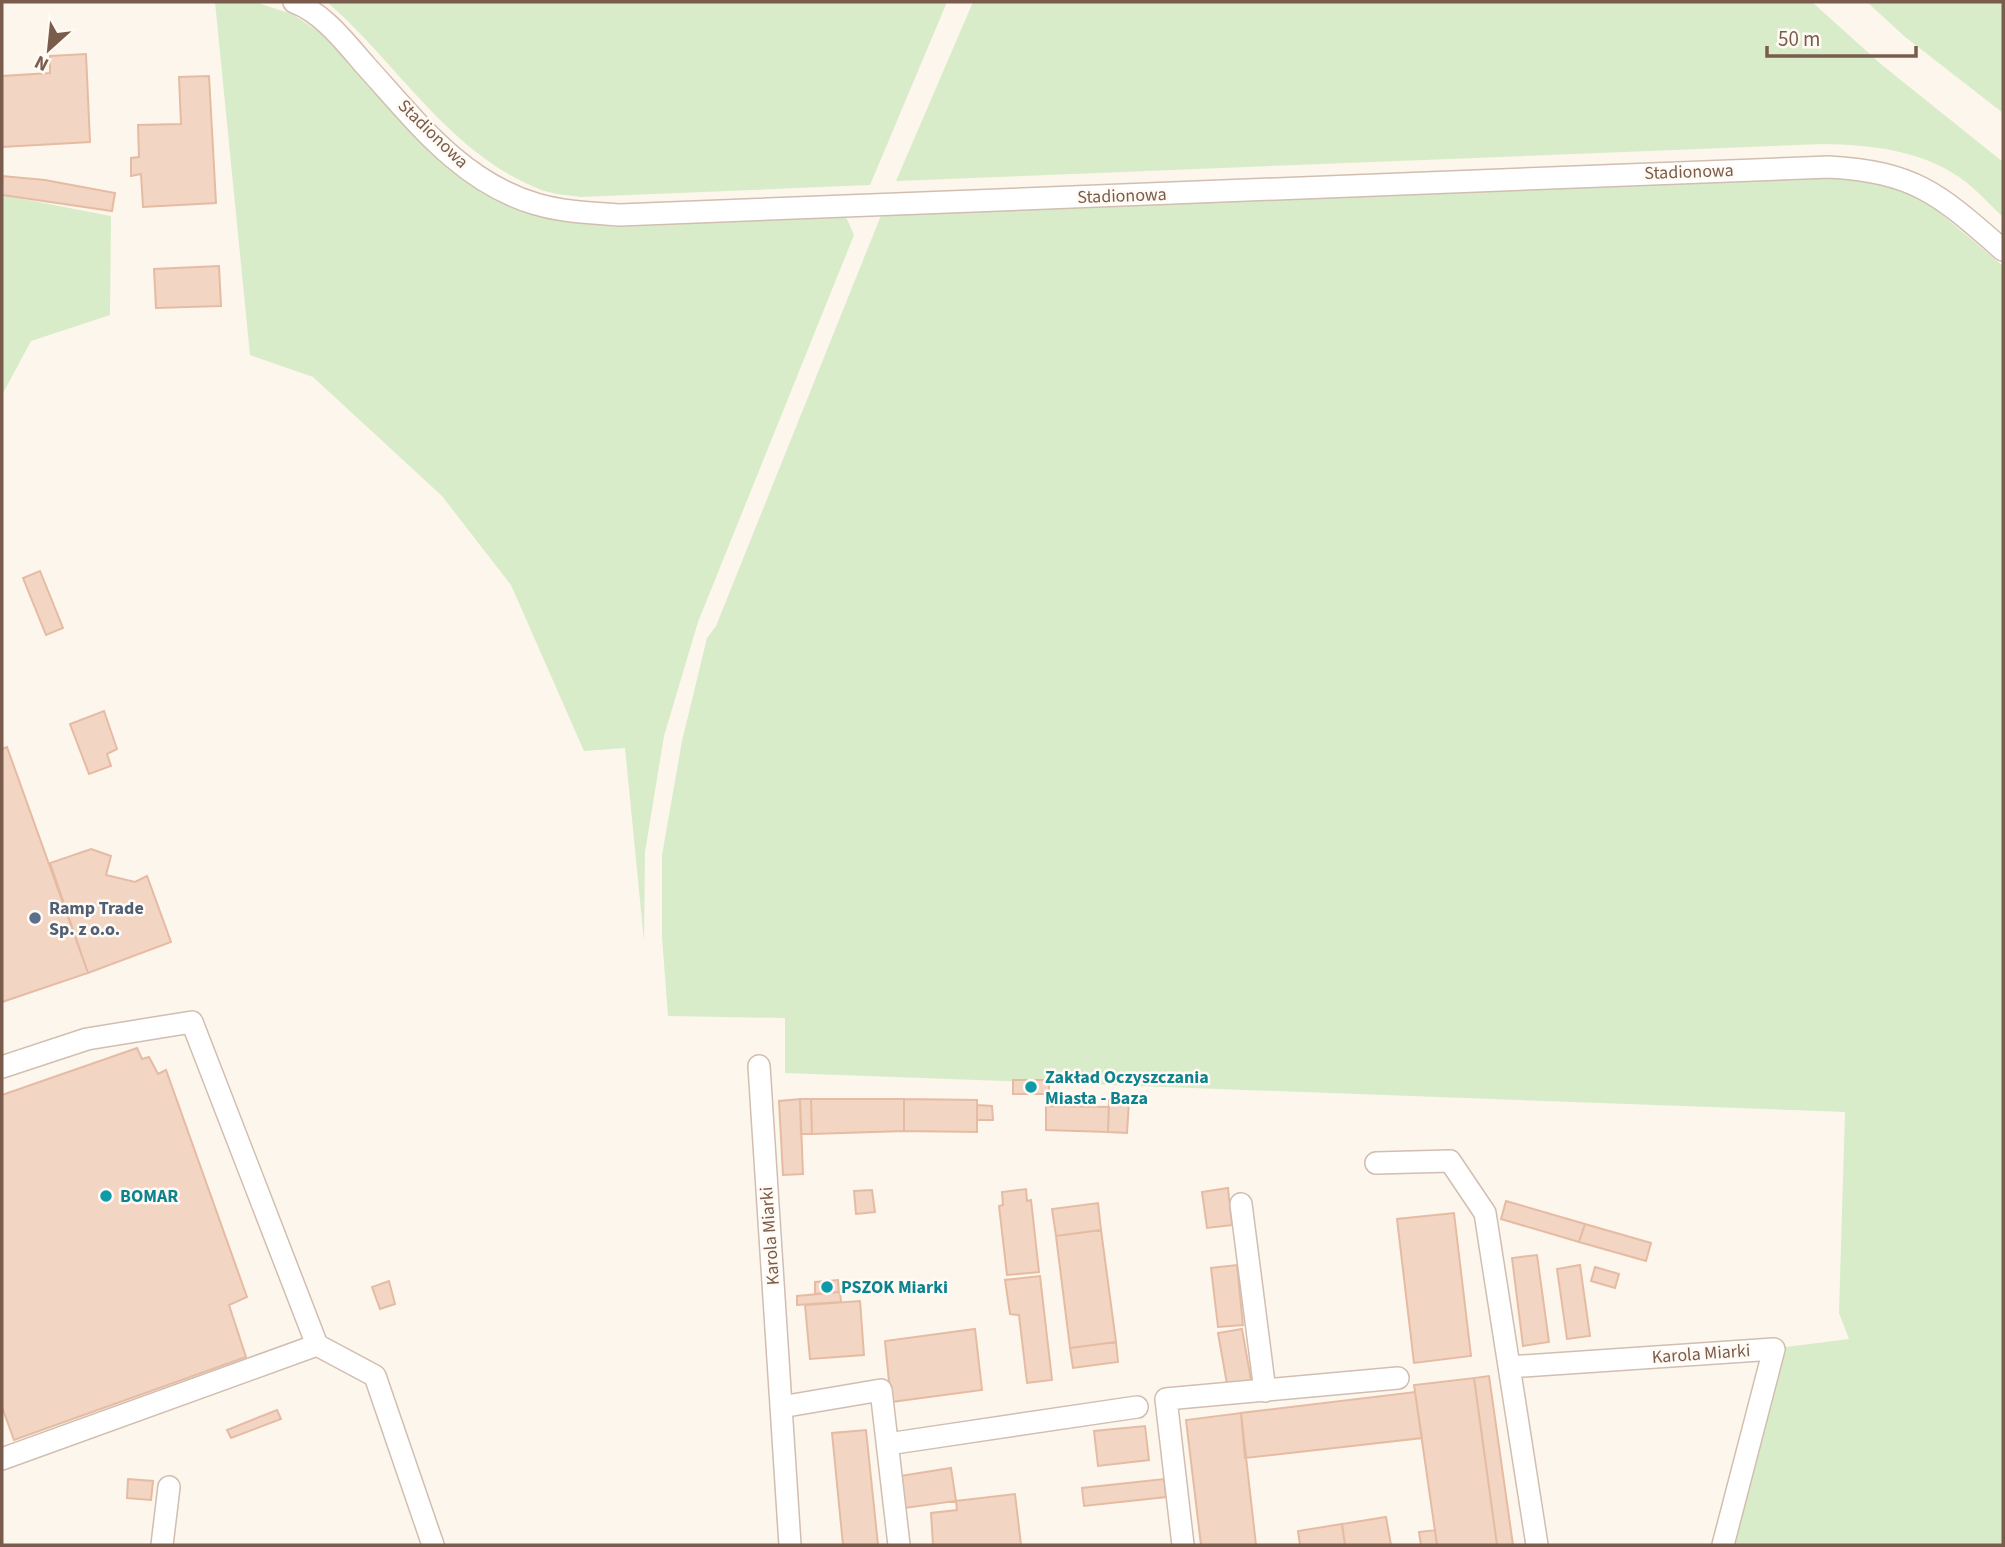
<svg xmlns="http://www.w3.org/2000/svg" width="2005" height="1547" viewBox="0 0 2005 1547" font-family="'Source Sans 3',sans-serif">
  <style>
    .green { fill: #d8ecc9 }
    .building { fill: #f3d5c3; stroke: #e6bba3; stroke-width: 2 }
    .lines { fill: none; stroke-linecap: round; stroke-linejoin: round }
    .minor-casing { stroke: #d1beb0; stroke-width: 24 }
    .minor { stroke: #fff; stroke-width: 21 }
    .service-dot { fill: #5c6f8a; stroke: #fffaf3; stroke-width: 2.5 }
    .culture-dot { fill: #0f9aa8; stroke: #fffaf3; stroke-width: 2.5 }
    .labels { text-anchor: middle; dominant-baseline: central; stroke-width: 5; stroke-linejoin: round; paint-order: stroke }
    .street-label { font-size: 18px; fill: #7a5c4d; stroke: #fffaf3 }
    .service-label { font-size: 18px; font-weight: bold; fill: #4e5e75; stroke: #fffaf3; text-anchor: start }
    .culture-label { font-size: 18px; font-weight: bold; fill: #0d838f; stroke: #fffaf3; text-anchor: start }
  </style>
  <rect width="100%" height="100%" fill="#fdf6ec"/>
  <path class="green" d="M215 2H255L292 14 321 33 423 143 573 221 615 227 846 217 854 235 698 622 664 736 645 852 644 941 625 748 584 751 511 585 442 496 313 377 250 355Z
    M327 2H947L870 185 581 197C567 195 551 194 539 189 447 152 398 63 327 2Z
    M973 2H1812L1882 65 2003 162V217C1989 204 1975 188 1959 177 1919 150 1871 145 1824 144L896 181Z
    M1867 2H2003V113L1904 36Z
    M1841 178 1870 181 1916 193 2003 266V1545H1726L1778 1348 1849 1339 1839 1313 1845 1112 785 1073V1018L668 1016 662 937V855L682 741 707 638 716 626 882 213Z
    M2 195 111 216 110 315 31 341 2 395Z"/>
  <path class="building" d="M86 54 90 142 2 147V76L50 73V56Z
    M209 76 216 203 143 207 141 174 131 176V158L139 157 138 125 181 124 179 77Z
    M2 176 45 180 115 193 112 211 2 195Z
    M219 266 221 306 156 308 154 269Z
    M40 571 63 628 46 635 23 578Z
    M104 711 117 749 107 754 111 766 89 774 70 724Z
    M7 747 88 973 2 1002V749Z
    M91 849 111 856 106 875 135 882 147 876 171 942 88 973 50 863Z
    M137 1048 142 1059 149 1057 158 1074 166 1070 247 1297 229 1305 246 1357 14 1440 2 1407V1095Z
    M1013 1080H1049V1094H1013Z
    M800 1099H811L812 1134H801Z
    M800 1099 803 1174 783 1175 779 1101Z
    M811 1099H904V1131L812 1134Z
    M904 1099 977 1100V1132L904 1131Z
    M1109 1100 1129 1101 1127 1133 1108 1132Z
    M977 1105 992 1106 993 1120H977Z
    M1046 1106 1109 1107 1108 1132 1046 1130Z
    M1228 1188 1232 1225 1207 1228 1202 1192Z
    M1026 1189 1027 1201 1031 1200 1039 1272 1007 1275 999 1206 1003 1205 1002 1192Z
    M872 1190 875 1212 856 1214 854 1191Z
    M1506 1201 1585 1224 1579 1242 1501 1219Z
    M1098 1203 1101 1230 1056 1236 1052 1209Z
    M1454 1213 1471 1356 1414 1363 1397 1219Z
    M1585 1224 1651 1243 1646 1261 1579 1242Z
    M1101 1230 1116 1342 1070 1348 1056 1236Z
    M1537 1255 1549 1342 1523 1346 1512 1258Z
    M1237 1265 1243 1325 1218 1327 1211 1268Z
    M1580 1265 1590 1336 1567 1339 1557 1269Z
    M1595 1267 1619 1274 1615 1288 1591 1281Z
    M1040 1276 1052 1380 1027 1383 1019 1315 1010 1314 1005 1280Z
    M838 1280 839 1292 815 1294V1282Z
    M389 1281 395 1304 380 1309 372 1287Z
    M840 1292 841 1302 797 1305V1296Z
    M860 1301 864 1355 810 1359 805 1305Z
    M975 1329 982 1390 891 1402 885 1341Z
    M1242 1329 1251 1380 1227 1384 1218 1333Z
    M1116 1342 1118 1362 1073 1368 1070 1348Z
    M1489 1376 1513 1545H1497L1474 1378Z
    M1474 1378 1497 1545H1437L1414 1385Z
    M1415 1392 1422 1438 1245 1458 1241 1413Z
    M277 1410 281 1419 231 1438 227 1430Z
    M1241 1413 1256 1545H1201L1186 1420Z
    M1145 1426 1149 1460 1098 1466 1094 1431Z
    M866 1430 878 1545H843L832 1433Z
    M951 1468 956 1501 905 1508 900 1476Z
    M128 1479 153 1481 151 1500 127 1498Z
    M1164 1479 1166 1497 1084 1506 1082 1488Z
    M1015 1494 1021 1545H933L931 1513 957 1510 956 1501Z
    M1386 1517 1391 1545H1345L1342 1524Z
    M1342 1524 1345 1545H1300L1298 1531Z
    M1435 1530 1437 1545H1421L1419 1532Z"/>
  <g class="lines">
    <g class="minor-casing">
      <path id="minor" d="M294 2C323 13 345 42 365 65 415 120 461 182 536 204 563 212 592 213 620 215L1829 167C1916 172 1940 195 2003 250
        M759 1066 790 1545
        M2 1067 87 1039 192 1022 317 1345
        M1376 1163 1450 1161 1485 1213 1537 1545
        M1241 1204 1265 1391
        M1509 1367 1774 1349 1723 1545
        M781 1407 881 1390 899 1545
        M888 1444 1137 1407
        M2 1459 317 1345 375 1376 433 1545
        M162 1545 169 1487
        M1183 1545 1166 1399 1398 1378"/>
    </g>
    <use href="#minor" class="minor"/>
  </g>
  <circle class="service-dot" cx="35" cy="918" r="7"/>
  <g class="culture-dot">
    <circle cx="1031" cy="1087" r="7"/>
    <circle cx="106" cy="1196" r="7"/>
    <circle cx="827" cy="1287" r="7"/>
  </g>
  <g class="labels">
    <g class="street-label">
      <text transform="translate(433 134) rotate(44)">Stadionowa</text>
      <text transform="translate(1689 172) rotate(-2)">Stadionowa</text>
      <text transform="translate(1122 196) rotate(-2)">Stadionowa</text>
      <text transform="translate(770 1236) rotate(-94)">Karola Miarki</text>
      <text transform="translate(1701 1354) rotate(-4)">Karola Miarki</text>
    </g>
    <g class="service-label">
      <text x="49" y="908">Ramp Trade<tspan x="49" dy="21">Sp. z o.o.</tspan></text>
    </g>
    <g class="culture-label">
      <text x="1045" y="1077">Zakład Oczyszczania<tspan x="1045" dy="21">Miasta - Baza</tspan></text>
      <text x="120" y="1196">BOMAR</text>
      <text x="841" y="1287">PSZOK Miarki</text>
    </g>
  </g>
  <rect width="2005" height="1547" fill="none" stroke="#7a5c4d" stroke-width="7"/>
  <g transform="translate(49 49) rotate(207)" stroke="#fffaf3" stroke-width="5" paint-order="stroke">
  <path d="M0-5L12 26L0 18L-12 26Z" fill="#7a5c4d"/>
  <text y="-10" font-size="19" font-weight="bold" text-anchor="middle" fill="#7a5c4d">N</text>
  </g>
  <path d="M1767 46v10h149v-10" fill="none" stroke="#7a5c4d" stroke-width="3.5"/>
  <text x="1778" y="46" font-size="21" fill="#7a5c4d" stroke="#fffaf3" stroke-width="5" paint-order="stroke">50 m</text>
</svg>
